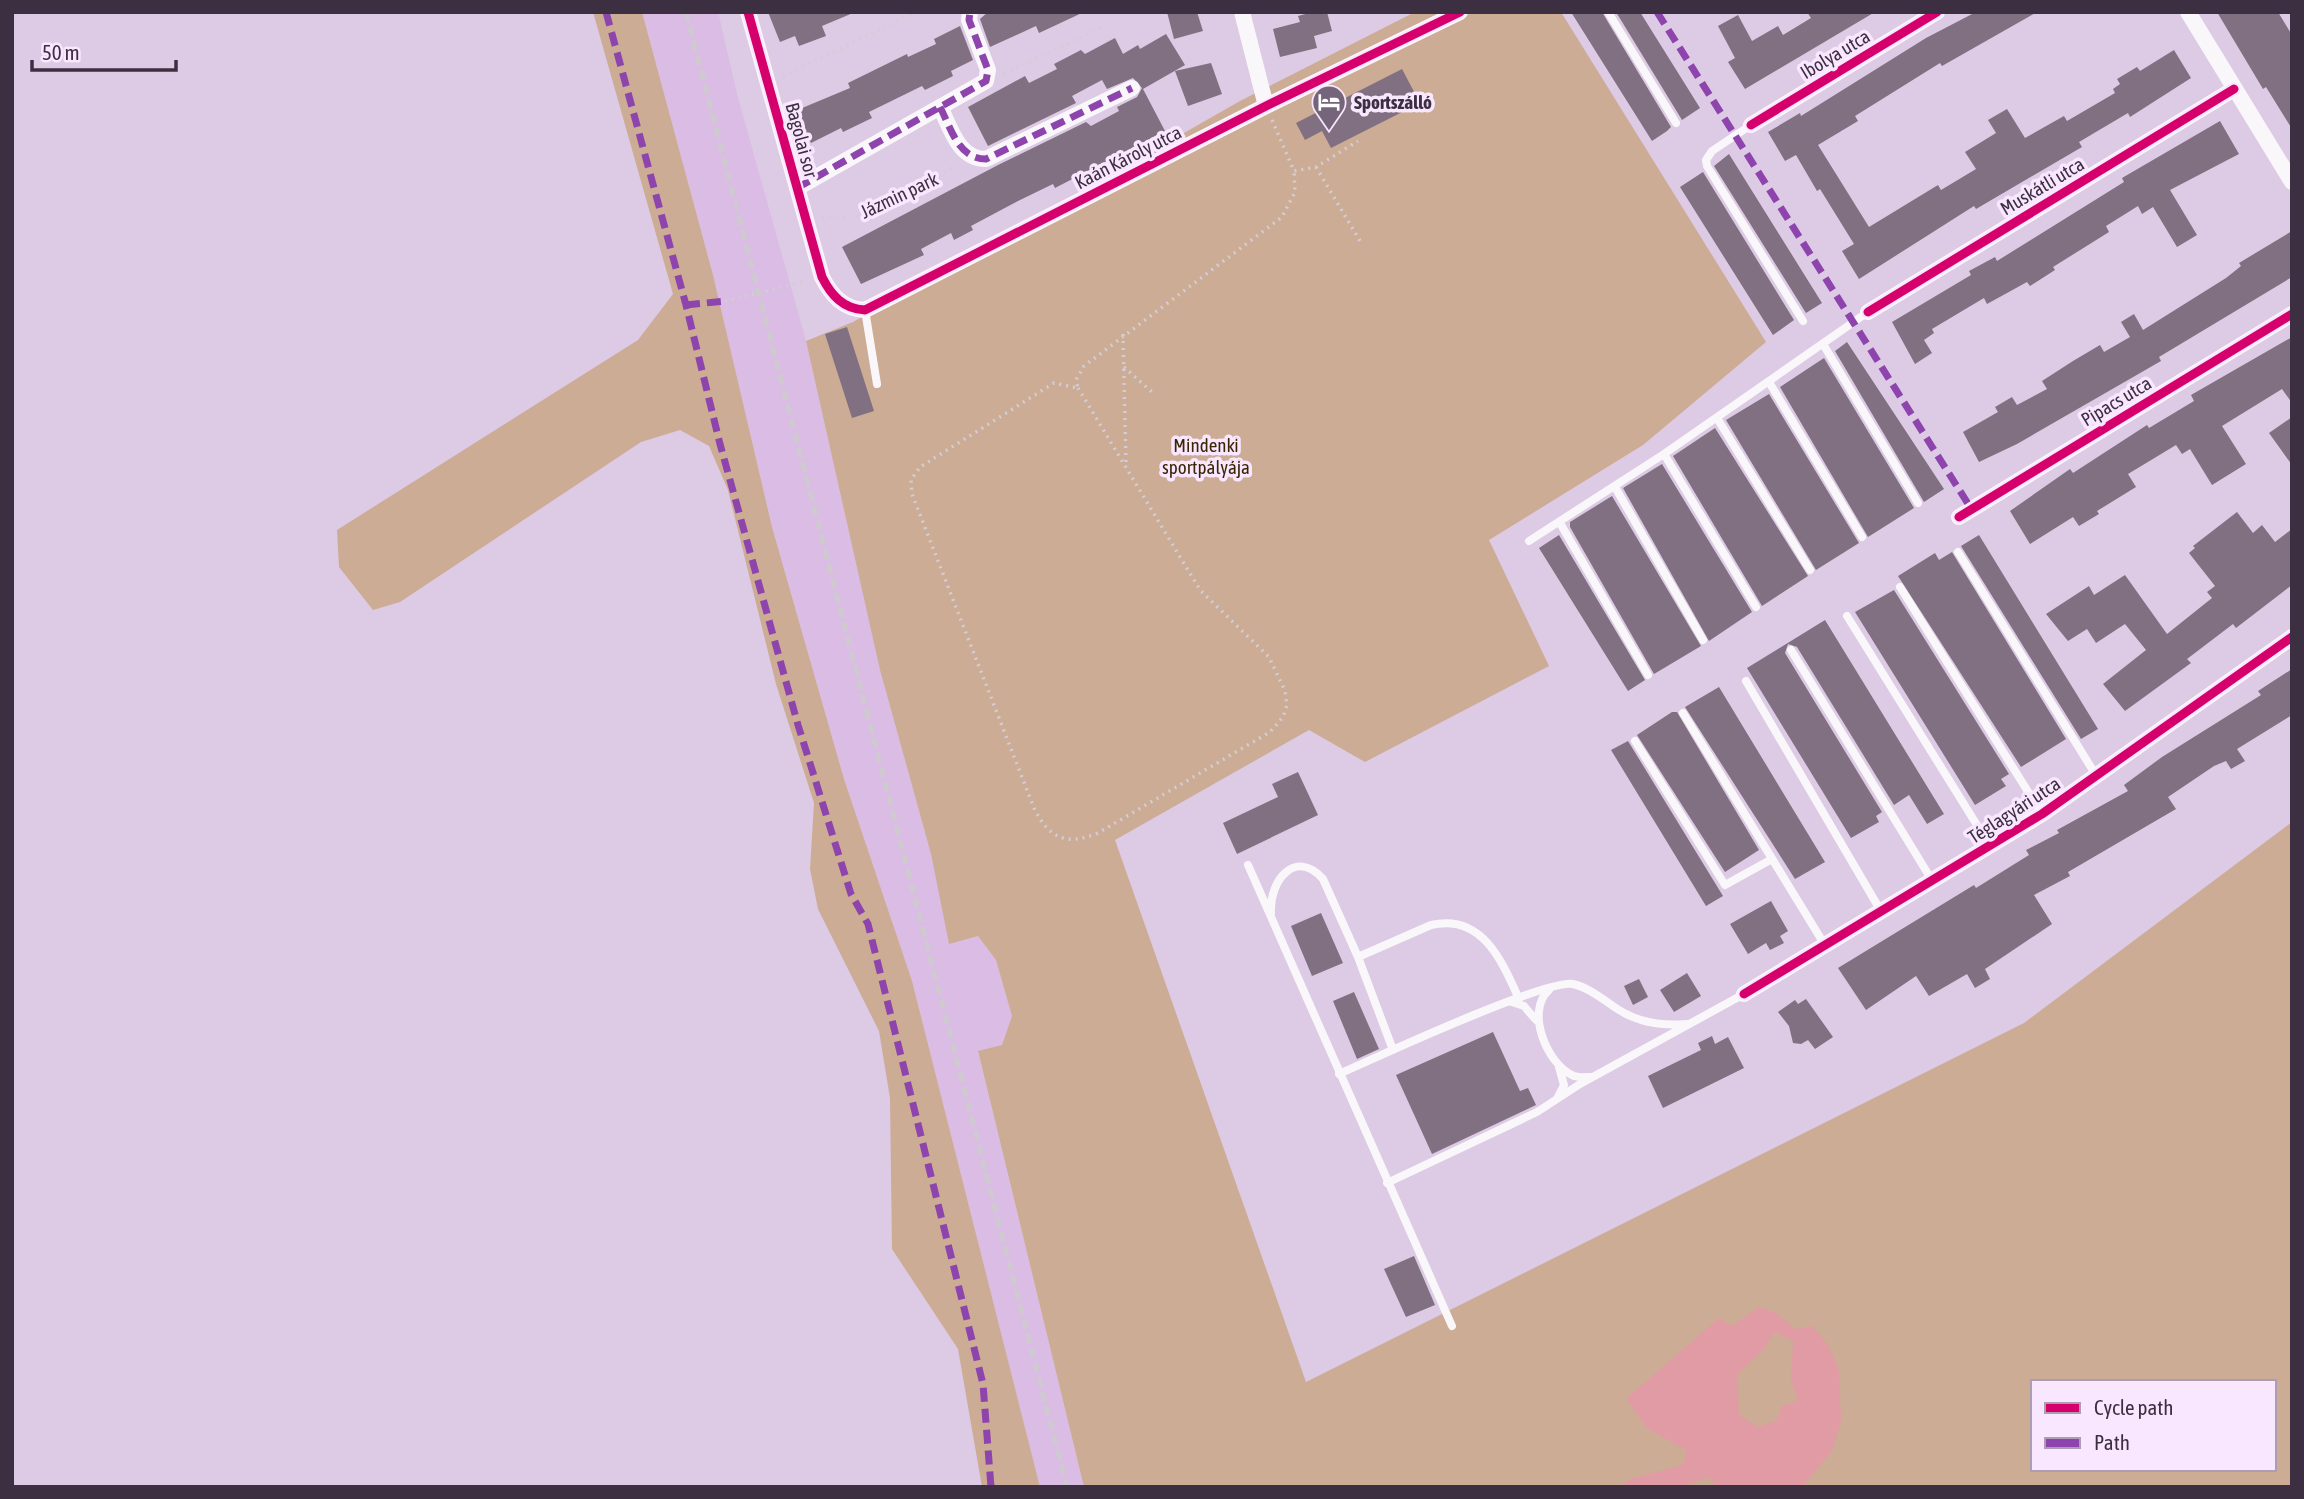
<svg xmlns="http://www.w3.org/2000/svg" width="2304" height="1499" viewBox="0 0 2304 1499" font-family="'Asap Condensed',sans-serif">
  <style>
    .built { fill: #dabce5 }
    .green { fill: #ccac94; fill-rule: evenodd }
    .water { fill: #e19ba5; fill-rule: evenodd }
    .building { fill: #807082 }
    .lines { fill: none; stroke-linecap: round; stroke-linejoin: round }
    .path { stroke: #d3cdd5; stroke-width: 3.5; stroke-dasharray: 2 5; stroke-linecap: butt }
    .lane { stroke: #faf7fb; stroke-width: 8 }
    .street { stroke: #faf7fb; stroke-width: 16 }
    .rail { stroke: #cfc9d0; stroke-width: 5; stroke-dasharray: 10 5; stroke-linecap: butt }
    .quiet { stroke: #8e44ad; stroke-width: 7; stroke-dasharray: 14 7; stroke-linecap: butt }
    .cycleway-casing { stroke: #f9e7ff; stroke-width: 13 }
    .cycleway { stroke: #d6006c; stroke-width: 9 }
    .labels { text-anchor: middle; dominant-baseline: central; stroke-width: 7; stroke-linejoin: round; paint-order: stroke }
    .street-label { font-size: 19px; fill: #3c2f41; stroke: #f9e7ff }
    .poi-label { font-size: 19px; font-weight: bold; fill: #3c2f41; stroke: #f9e7ff; text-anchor: start }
    .park-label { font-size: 19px; fill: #392501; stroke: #f9e7ff }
  </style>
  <rect width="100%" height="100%" fill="#ddcae4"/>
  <path class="built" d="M642 12H718L738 98 806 341 880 670 931 854 949 943 978 936 996 960 1012 1016 1002 1045 978 1052 1084 1487H1040L912 981 844 779 772 527 713 275Z"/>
  <path class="green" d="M593 12H642L713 275 772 527 844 779 912 981 1040 1487H982L958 1349 892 1249 890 1098 879 1031 818 909 810 869 814 803 776 684 728 490 709 446 680 430 641 442 400 602 373 610 339 567 337 530 638 340 673 294Z
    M1415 12H1561L1766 342 1643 445 1489 540 1549 666 1365 762 1309 730 1115 840 1306 1382 2024 1023 2292 822V1487H1084L978 1051 1002 1045 1012 1016 996 960 978 936 949 944 931 854 880 670 806 341 853 322 1240 101ZM2033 1382H2274V1469H2033Z"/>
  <path class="water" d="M1759 1307 1778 1314 1795 1329 1812 1326 1828 1345 1839 1370 1841 1423 1832 1451 1802 1487H1717L1708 1477 1682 1487H1621L1630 1479 1682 1465 1687 1451 1647 1428 1626 1399 1719 1318 1732 1326ZM1775 1332 1793 1341 1791 1381 1798 1400 1782 1406 1776 1421 1758 1427 1739 1415 1737 1375 1763 1350Z"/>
  <path class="building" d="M768 12H853V13L822 26 826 36 799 46 795 36 780 42Z
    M988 12H1084L1039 33 1036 26 990 47 980 19Z
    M1167 12H1197L1203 31 1174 39Z
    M1313 12H1327L1332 31 1314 36 1317 48 1280 57 1273 29 1300 22 1298 16Z
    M1571 12H1602L1671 127 1667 131 1652 141Z
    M1616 12H1640L1700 108 1682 120Z
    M1807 12H1875L1745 89 1728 62 1735 58 1718 26 1738 15 1752 41 1778 26 1783 35 1811 18Z
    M1976 12H2037L1942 66 1940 63 1855 116 1858 121 1818 145 1869 227 1938 185 1941 190 1976 169 1965 152 1996 133 1988 120 2007 109 2025 138 2064 116 2067 121 2115 93 2113 89 2120 84 2117 79 2137 67 2140 71 2174 50 2191 78 2130 117 2128 113 2079 142 2082 147 1976 209 1974 206 1859 279 1842 251 1854 244 1820 189 1817 191 1796 155 1785 161 1768 132 1800 113 1801 116 1926 38Z
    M2217 12H2278L2292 35V129L2266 87 2263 89Z
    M960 26 973 60 951 71 953 76 925 90 922 86 869 112 872 118 843 132 841 128 811 143 795 111 850 88 848 83 907 54 908 57 936 44 934 39Z
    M1166 34 1185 65 1143 89 1165 131 1055 188 1053 184 1018 201 971 226 973 230 954 240 951 233 921 249 924 255 861 284 842 247 998 165 1086 122 1091 126 1119 111 1117 107 1137 97 1142 88 1133 78 1107 89 1102 80 1072 96 1076 103 988 146 968 107 1025 76 1029 83 1057 69 1054 64 1081 50 1085 54 1115 38 1123 54 1138 45 1140 49Z
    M1211 63 1222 94 1188 106 1175 71Z
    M1402 69 1420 103 1331 148 1322 131 1305 140 1296 123Z
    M2220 121 2239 154 2170 190 2197 235 2177 247 2153 207 2142 214 2138 206 2106 226 2109 232 2053 267 2055 270 2030 286 2027 282 1987 304 1984 298 1932 329 1934 333 1924 340 1932 353 1915 364 1892 322 1971 275 1969 271 1995 257 1997 261 2124 182 2122 178Z
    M1729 154 1822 303 1806 313 1714 166Z
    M1703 172 1794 320 1773 335 1680 187Z
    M2292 231V277L2159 357 2161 361 2017 444 1979 462 1963 432 1998 412 1995 407 2012 397 2017 405 2047 389 2042 381 2073 361 2100 345 2104 352 2130 337 2121 322 2134 314 2143 330 2226 278 2241 266 2239 263Z
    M847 327 874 411 852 418 825 334Z
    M2292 337V403L2282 389 2222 426 2246 464 2212 485 2190 449 2182 454 2176 445 2128 474 2136 487 2097 511 2099 514 2079 526 2073 517 2030 544 2010 511 2070 469 2073 473 2147 425 2149 428 2194 401 2191 395Z
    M1847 342 1944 489 1924 502 1835 351Z
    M1824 358 1914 508 1868 537 1780 387Z
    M1769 394 1859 543 1816 570 1726 420Z
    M2292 417V465L2269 433Z
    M1715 428 1808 576 1762 606 1673 456Z
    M1662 464 1752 612 1709 641 1623 488Z
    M1612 496 1701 646 1654 674 1570 527V522Z
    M2237 512 2253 533 2262 525 2275 542 2292 529V585L2236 628 2233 624 2187 659 2191 663 2125 711 2103 684 2146 650 2125 624 2096 643 2087 629 2068 641 2046 614 2089 586 2094 595 2125 575 2167 634 2212 598 2207 592 2215 586 2189 553 2195 548 2193 546Z
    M1559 535 1645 680 1628 691 1539 548Z
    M1979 535 2098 729 2081 739 1961 546Z
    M1952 552 2066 739 2021 767 1898 576 1935 553 1939 560Z
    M1894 590 2009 774 2001 779 2006 786 1975 805 1855 612Z
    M1825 620 1944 814 1927 824 1909 795 1894 805 1797 647 1788 644 1785 653 1882 812 1876 816 1879 822 1851 838 1747 668Z
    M2292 669V715L2237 749 2245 761 2231 769 2226 761 2214 766 2168 797 2176 809 2068 872 2070 876 2034 895 2052 924 1985 969 1990 979 1975 988 1967 974 1929 996 1916 976 1866 1010 1838 968 1974 885 1976 888 2029 855 2026 850 2059 833 2057 830 2128 791 2124 785 2162 757 2261 695 2258 691Z
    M1719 687 1825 862 1795 879 1685 707Z
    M1672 712H1677L1759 850 1725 872 1637 735Z
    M1628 741 1723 896 1706 906 1611 750Z
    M1298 772 1318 815 1237 854 1223 823 1278 797 1272 784Z
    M1771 901 1788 931 1780 936 1784 943 1770 950 1766 943 1748 954 1730 924Z
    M1321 913 1343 963 1312 976 1291 926Z
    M1687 973 1701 996 1674 1012 1660 990Z
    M1639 979 1648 997 1633 1005 1624 986Z
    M1354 992 1379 1049 1357 1059 1333 1001Z
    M1806 999 1833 1037 1815 1049 1808 1040 1801 1044 1793 1043 1789 1026 1778 1012 1795 1000 1798 1004Z
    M1493 1032 1520 1091 1528 1088 1536 1105 1432 1154 1396 1075Z
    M1712 1036 1715 1044 1728 1037 1744 1068 1663 1108 1648 1076 1701 1050 1698 1043Z
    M1414 1256 1435 1305 1406 1317 1384 1269Z"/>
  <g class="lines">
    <path class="path" d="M1004 74 1105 26
      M783 76 916 12
      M1272 120 1294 171 1316 167 1358 141
      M1316 167 1360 241
      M822 217 861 216 956 166
      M725 301 806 281
      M1123 334 1126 465
      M1124 367 1153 393
      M1078 388 1200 590 1269 657 1285 691 1287 705 1283 717 1270 732 1098 833C1067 846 1049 839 1034 808L912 494 911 480 920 467 1054 383 1078 388 1076 380 1084 366 1282 217 1295 192 1294 171"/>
    <path class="lane" d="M1608 12 1676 123
      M1751 125 1712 151 1706 160 1707 166 1803 321
      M865 310 877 384
      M1823 344 1918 503
      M1769 382 1862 537
      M1717 418 1810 570
      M1664 454 1756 607
      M1615 487 1703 640
      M1560 523 1648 675
      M1529 541 1664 454 1868 312
      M1958 552 2097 777
      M1900 587 2042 814
      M1847 616 1990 846
      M1791 650 1933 882
      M1746 681 1882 913
      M1683 713 1826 947
      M1635 741 1725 885 1772 859
      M1248 865 1452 1326
      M1271 913C1269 881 1295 848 1323 879L1358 957 1393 1050
      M1358 957 1431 925C1482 913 1502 961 1519 999
      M1549 990C1525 1011 1547 1065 1574 1076 1580 1078 1586 1077 1591 1077
      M1512 1002 1524 1006 1536 1020
      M1339 1074C1375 1058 1545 979 1573 984 1590 988 1605 1001 1619 1010 1640 1023 1662 1026 1686 1024
      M1558 1097 1564 1085 1559 1067
      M1387 1183 1537 1112 1580 1084 1744 994"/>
    <path class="street" d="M748 12 822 277C831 295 843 309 865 310L1266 106 1460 12
      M1242 12 1266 106
      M2188 12 2292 182
      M940 107C951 128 958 159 986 159L1132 88
      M1751 125 1937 12
      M797 188 986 81 988 70 969 20 970 12
      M1868 312 2234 89
      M1959 517 2292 314
      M1744 994 2042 814 2292 637"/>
    <path class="rail" d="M686 12 1067 1487"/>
    <path class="quiet" d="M606 12 686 305 720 444 798 725 851 894 868 924 983 1384 991 1487
      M1657 12 1972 510
      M940 107C951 128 958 159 986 159L1132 88
      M797 188 986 81 988 70 969 20 970 12
      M686 305 725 301"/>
    <g class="cycleway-casing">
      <path id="cycleway" d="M748 12 822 277C831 295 843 309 865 310L1266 106 1460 12
        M1751 125 1937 12
        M1868 312 2234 89
        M1959 517 2292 314
        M1744 994 2042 814 2292 637"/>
    </g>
    <use href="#cycleway" class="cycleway"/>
  </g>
  <defs>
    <g id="hotel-pin" transform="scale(1.75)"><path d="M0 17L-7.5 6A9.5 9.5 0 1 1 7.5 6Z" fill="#74657a" stroke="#f9e7ff"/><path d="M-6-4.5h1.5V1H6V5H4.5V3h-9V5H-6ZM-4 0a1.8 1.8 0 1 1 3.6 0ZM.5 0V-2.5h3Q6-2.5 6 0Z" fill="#fff"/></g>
  </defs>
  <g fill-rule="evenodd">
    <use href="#hotel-pin" x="1329" y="102"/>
  </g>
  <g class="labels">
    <g class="street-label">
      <text transform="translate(1835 54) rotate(-31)">Ibolya utca</text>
      <text transform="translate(802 140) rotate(75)">Bagolai sor</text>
      <text transform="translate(1128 157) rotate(-27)">Kaán Károly utca</text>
      <text transform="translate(2042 186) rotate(-31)">Muskátli utca</text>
      <text transform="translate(899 195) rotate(-25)">Jázmin park</text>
      <text transform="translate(2116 401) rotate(-31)">Pipacs utca</text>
      <text transform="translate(2014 810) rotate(-33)">Téglagyári utca</text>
    </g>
    <g class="poi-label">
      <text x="1354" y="102">Sportszálló</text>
    </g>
    <g class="park-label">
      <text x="1206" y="445">Mindenki<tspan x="1206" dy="22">sportpályája</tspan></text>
    </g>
  </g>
  <rect width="2304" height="1499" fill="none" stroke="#3c2f41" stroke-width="28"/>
  <rect x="2031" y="1380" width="245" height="91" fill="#f9e7ff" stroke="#ad9db3" stroke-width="2"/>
  <rect x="2045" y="1403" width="35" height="10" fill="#d6006c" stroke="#ad9db3" stroke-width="2"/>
  <text x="2094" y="1415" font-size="21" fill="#3c2f41">Cycle path</text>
  <rect x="2045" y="1438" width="35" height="10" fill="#8e44ad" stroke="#ad9db3" stroke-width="2"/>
  <text x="2094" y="1450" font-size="21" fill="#3c2f41">Path</text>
  <path d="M32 60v10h144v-10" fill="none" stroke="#3c2f41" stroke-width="3.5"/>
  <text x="42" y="60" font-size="21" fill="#3c2f41" stroke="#f9e7ff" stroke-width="5" paint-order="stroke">50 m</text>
</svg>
